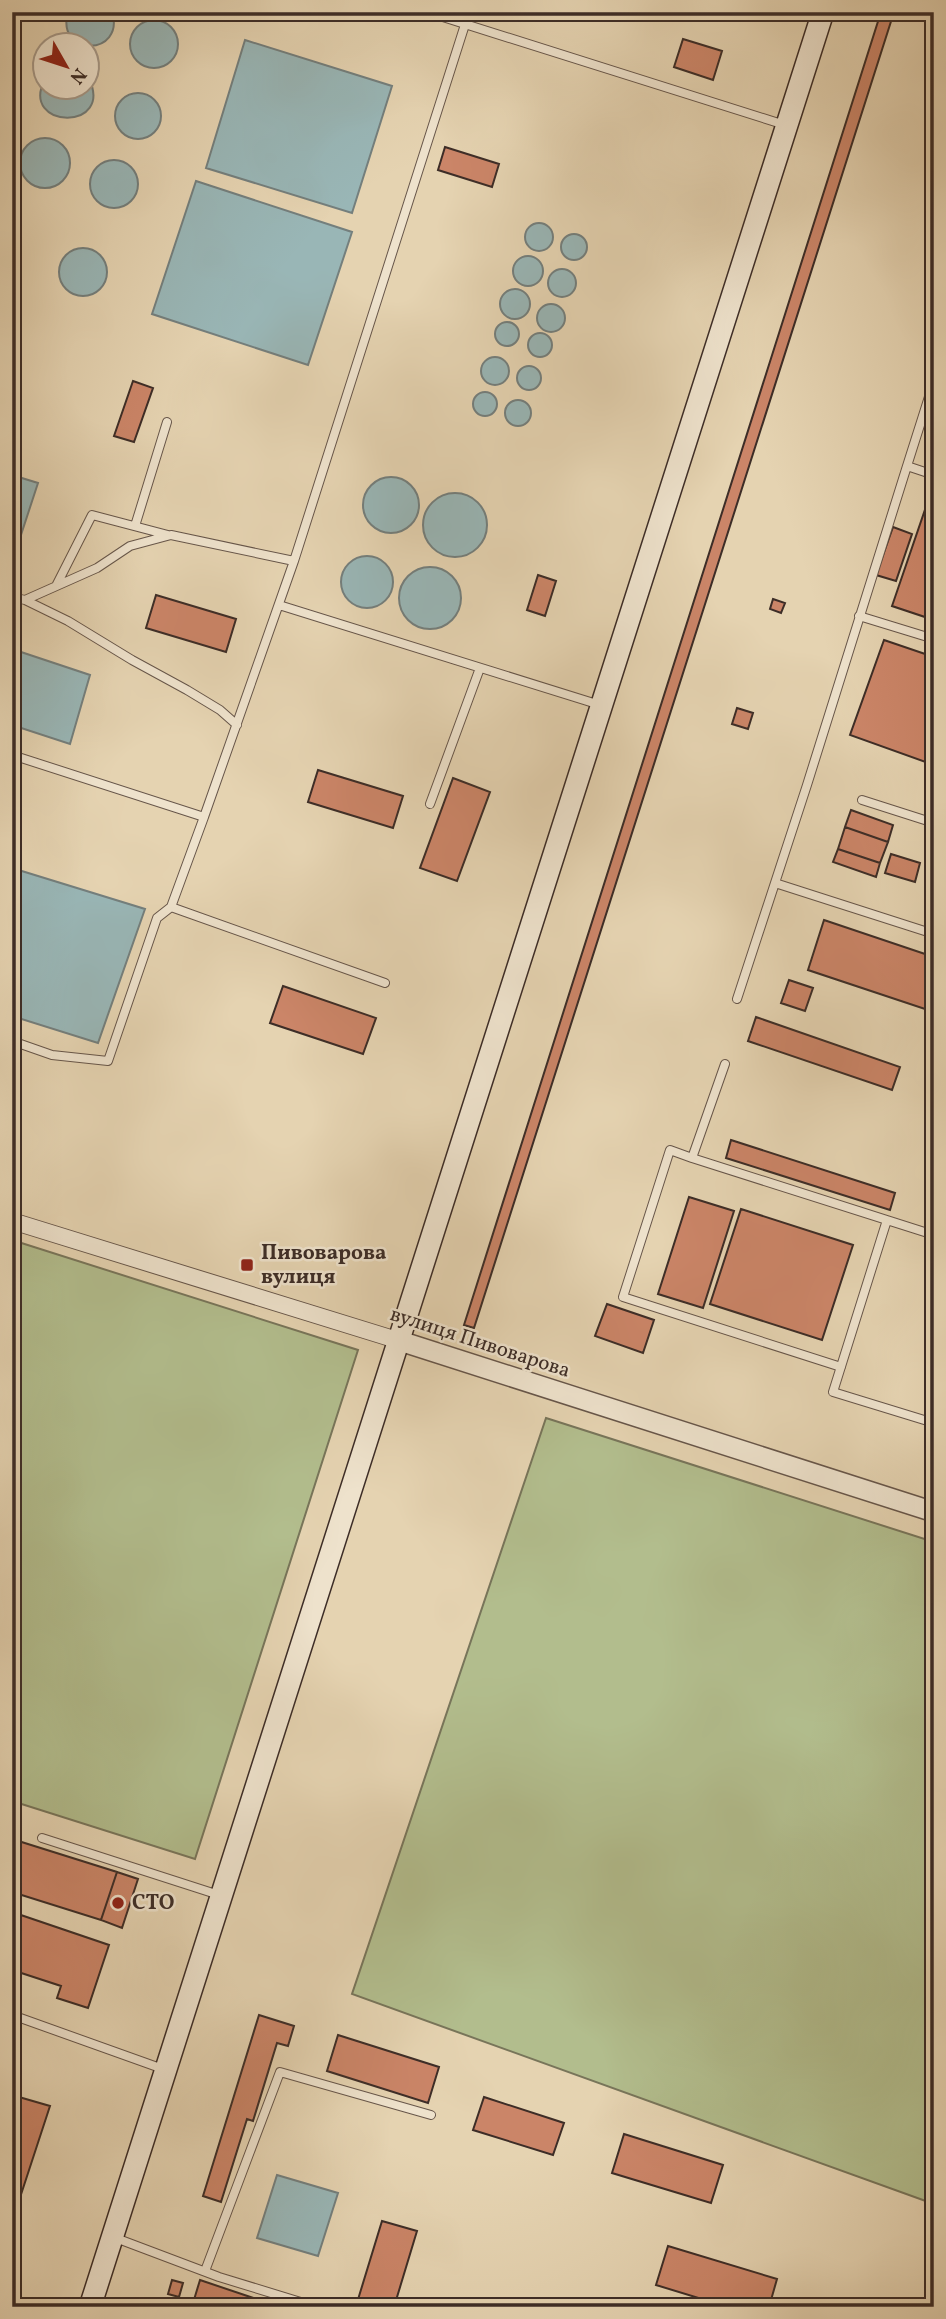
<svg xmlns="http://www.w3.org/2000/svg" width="946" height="2319" viewBox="0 0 946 2319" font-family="Vollkorn,serif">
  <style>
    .green { fill: #b2bd8d; stroke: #78755a; stroke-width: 2 }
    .water { fill: #99b6b6; stroke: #747f7d; stroke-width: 2 }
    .building { fill: #cb8568; stroke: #3d2d27; stroke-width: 2 }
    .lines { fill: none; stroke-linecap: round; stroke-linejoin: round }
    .service-casing { stroke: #67564a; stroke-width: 10 }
    .minor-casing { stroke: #67564a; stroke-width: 18 }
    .tertiary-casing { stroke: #67564a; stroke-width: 22 }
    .secondary-casing { stroke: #3d2d27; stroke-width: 24 }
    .service { stroke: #eee2cc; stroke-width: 8 }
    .minor { stroke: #eee2cc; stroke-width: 16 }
    .tertiary { stroke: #eee2cc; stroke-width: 19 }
    .secondary { stroke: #eee2cc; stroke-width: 21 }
    .poi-dot { fill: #8f2418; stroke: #eee2cc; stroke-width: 2.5 }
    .labels { text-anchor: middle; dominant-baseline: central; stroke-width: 5; stroke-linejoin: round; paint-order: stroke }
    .poi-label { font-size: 21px; font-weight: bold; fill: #3d2d27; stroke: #eee2cc; text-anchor: start }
    .street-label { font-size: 21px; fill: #3d2d27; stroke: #eee2cc }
  </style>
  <rect width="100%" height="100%" fill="#e5d3b1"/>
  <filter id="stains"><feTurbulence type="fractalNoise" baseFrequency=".00286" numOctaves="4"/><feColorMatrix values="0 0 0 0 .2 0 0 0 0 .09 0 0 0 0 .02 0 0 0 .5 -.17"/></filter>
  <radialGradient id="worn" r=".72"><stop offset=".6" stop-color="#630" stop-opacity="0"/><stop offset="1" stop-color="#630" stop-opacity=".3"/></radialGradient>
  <path class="green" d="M12 1240 358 1350 195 1859 12 1801Z
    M546 1418 934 1542V2204L352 1994Z"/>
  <path class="water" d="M68 12H112C126 56 55 58 68 12Z
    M130 44a24 24 0 1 1 48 0a24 24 0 1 1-48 0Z
    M245 40 392 86 352 213 206 168Z
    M88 77C117 132 18 130 45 79L46 88H88Z
    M115 116a23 23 0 1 1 46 0a23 23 0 1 1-46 0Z
    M20 163a25 25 0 1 1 50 0a25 25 0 1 1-50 0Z
    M90 184a24 24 0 1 1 48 0a24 24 0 1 1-48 0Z
    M196 181 352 232 308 365 152 314Z
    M525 237a14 14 0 1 1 28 0a14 14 0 1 1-28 0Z
    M561 247a13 13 0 1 1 26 0a13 13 0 1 1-26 0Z
    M59 272a24 24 0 1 1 48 0a24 24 0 1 1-48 0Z
    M513 271a15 15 0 1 1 30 0a15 15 0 1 1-30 0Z
    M548 283a14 14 0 1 1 28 0a14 14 0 1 1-28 0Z
    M500 304a15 15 0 1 1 30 0a15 15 0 1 1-30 0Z
    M537 318a14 14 0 1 1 28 0a14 14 0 1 1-28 0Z
    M495 334a12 12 0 1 1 24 0a12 12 0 1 1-24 0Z
    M528 345a12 12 0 1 1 24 0a12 12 0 1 1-24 0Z
    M481 371a14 14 0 1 1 28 0a14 14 0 1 1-28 0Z
    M517 378a12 12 0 1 1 24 0a12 12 0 1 1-24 0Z
    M473 404a12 12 0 1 1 24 0a12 12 0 1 1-24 0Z
    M505 413a13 13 0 1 1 26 0a13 13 0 1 1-26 0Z
    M12 475 38 483 19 541 12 539Z
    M363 505a28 28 0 1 1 56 0a28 28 0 1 1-56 0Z
    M423 525a32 32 0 1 1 64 0a32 32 0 1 1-64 0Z
    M341 582a26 26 0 1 1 52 0a26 26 0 1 1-52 0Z
    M399 598a31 31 0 1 1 62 0a31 31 0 1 1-62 0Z
    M12 649 90 675 70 744 12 725Z
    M12 868 145 909 98 1043 12 1016Z
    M277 2175 338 2193 318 2256 257 2238Z"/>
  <path class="building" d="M881 12H894L474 1328 464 1325Z
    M683 39 722 51 713 80 674 67Z
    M445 147 499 164 492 187 438 170Z
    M133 381 153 388 134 442 114 436Z
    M930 495 934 497V581L929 595 934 597V620L892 606Z
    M893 527 912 534 896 581 876 575Z
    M538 575 556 581 545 616 527 610Z
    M156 595 236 619 226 652 146 628Z
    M773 599 785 603 781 613 770 609Z
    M884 640 934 657V765L850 735Z
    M737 708 753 713 748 729 732 724Z
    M318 770 403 796 393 828 308 802Z
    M453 778 490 792 457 881 420 868Z
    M851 810 893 825 888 842 845 827Z
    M845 827 888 842 880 863 838 849Z
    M838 849 880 863 876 877 833 862Z
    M891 854 920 863 915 882 885 873Z
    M824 920 934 957V1003L931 1011 808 970Z
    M789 980 813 988 805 1011 781 1003Z
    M283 986 376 1018 363 1054 270 1023Z
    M756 1017 900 1067 892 1090 748 1041Z
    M731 1140 895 1193 890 1210 726 1158Z
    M689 1197 734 1211 703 1308 658 1294Z
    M741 1209 853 1245 822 1340 710 1304Z
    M607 1304 654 1320 643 1353 595 1336Z
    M12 1839 117 1872 101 1920 12 1892Z
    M117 1872 138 1879 122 1928 101 1920Z
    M12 1912 109 1945 88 2008 57 1998 61 1986 12 1970Z
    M259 2015 294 2026 288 2046 277 2043 253 2121 247 2119 221 2202 203 2196Z
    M338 2035 439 2067 428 2103 327 2071Z
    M12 2095 50 2106 12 2222Z
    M484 2097 564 2123 553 2155 473 2130Z
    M624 2134 723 2165 711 2203 612 2173Z
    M382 2221 417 2231 394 2307H359L356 2306Z
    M668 2246 777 2279 769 2307H728L656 2285Z
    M172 2280 183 2283 179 2297 168 2294Z
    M200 2280 280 2307H205L193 2303Z"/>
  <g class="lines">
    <g class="service-casing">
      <path id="service" d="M427 12 785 125
        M934 381 907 466 934 475
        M135 526 167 422
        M56 586 92 515 168 535
        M12 597 25 600 97 568 130 546 171 535 294 561
        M25 600 68 621 132 660 187 690 220 710 237 725
        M279 605 600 705
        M859 616 934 639
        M12 755 204 817 171 907 385 983
        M862 800 934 823
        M430 804 480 668
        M204 817 294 561 469 12
        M775 883 934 934
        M737 999 807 785 907 466
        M12 1041 52 1055 108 1061 157 918 171 907
        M725 1064 692 1158 934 1235
        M692 1158 670 1150 623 1297 841 1367
        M887 1220 833 1392 934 1423
        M42 1838 219 1895
        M12 2015 163 2069
        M113 2237 219 2277 317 2307
        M205 2271 280 2072 431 2115"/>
    </g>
    <g class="minor-casing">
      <path id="minor" d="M12 1221 400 1341"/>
    </g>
    <g class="tertiary-casing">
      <path id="tertiary" d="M400 1341 934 1512"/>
    </g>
    <g class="secondary-casing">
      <path id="secondary" d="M90 2307 823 12"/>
    </g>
    <use href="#service" class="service"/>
    <use href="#minor" class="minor"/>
    <use href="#tertiary" class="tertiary"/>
    <use href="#secondary" class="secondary"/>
  </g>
  <g class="poi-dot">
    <rect x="240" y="1258" width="14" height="14" rx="3.5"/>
    <circle cx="118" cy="1903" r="7"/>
  </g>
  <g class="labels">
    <g class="poi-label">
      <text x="261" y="1253">Пивоварова<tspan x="261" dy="24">вулиця</tspan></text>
      <text x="132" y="1903">СТО</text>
    </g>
    <g class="street-label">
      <text transform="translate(480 1343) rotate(18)">вулиця Пивоварова</text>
    </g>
  </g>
  <rect width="946" height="2319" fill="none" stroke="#e5d3b1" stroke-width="42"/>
  <rect x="14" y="14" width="918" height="2291" fill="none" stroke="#3d2d27" stroke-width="3.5"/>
  <rect x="21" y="21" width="904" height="2277" fill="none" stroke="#3d2d27" stroke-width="2"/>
  <g transform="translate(66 66) rotate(129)"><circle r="33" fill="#eee2cc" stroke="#a79a8a" stroke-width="2"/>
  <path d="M0-5L12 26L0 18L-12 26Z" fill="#8f2418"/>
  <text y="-10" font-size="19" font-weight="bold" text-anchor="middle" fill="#3d2d27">N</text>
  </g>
  <rect width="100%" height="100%" filter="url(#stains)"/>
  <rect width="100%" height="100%" fill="url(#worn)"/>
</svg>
